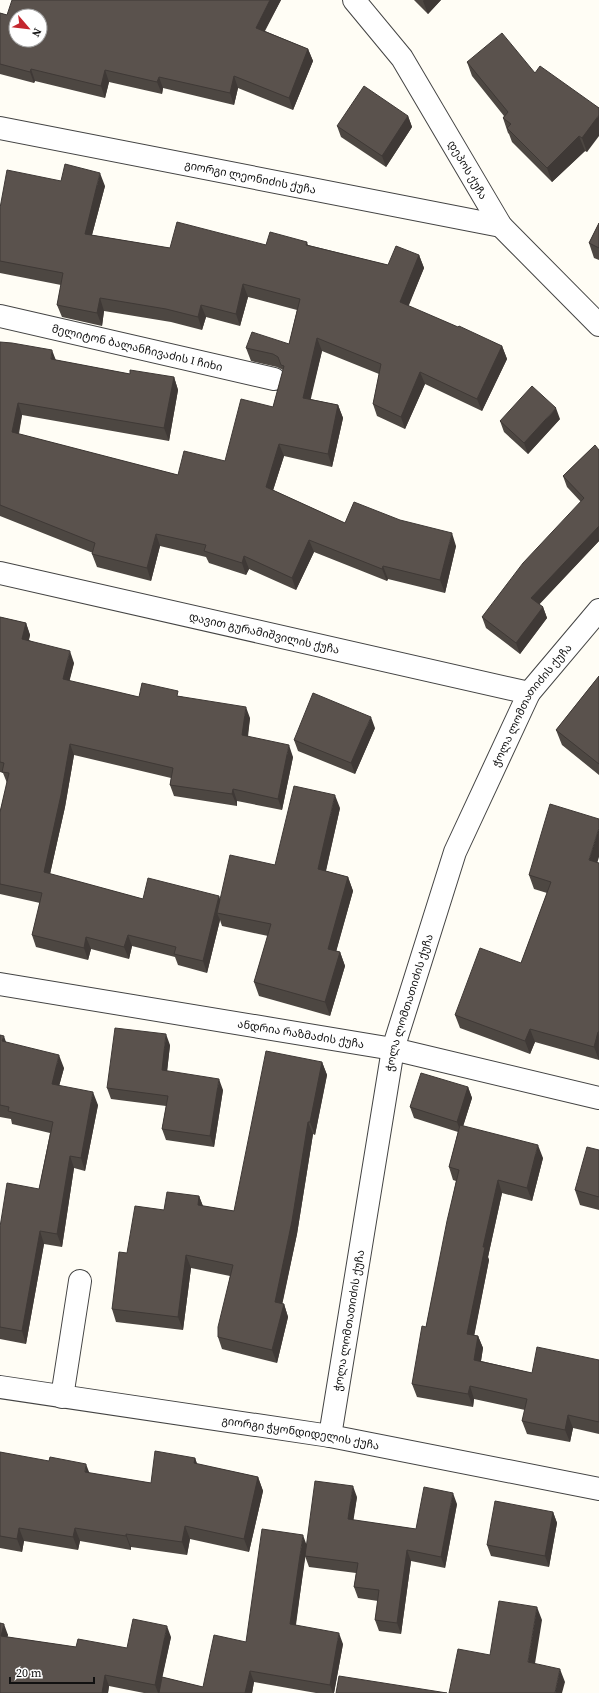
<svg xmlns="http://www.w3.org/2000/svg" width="599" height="1693" viewBox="0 0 599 1693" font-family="'Source Serif 4','Noto Sans Georgian',serif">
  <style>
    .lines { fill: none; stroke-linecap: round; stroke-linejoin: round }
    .minor-casing { stroke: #444; stroke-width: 24 }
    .minor { stroke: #fff; stroke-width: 22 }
    .wall { fill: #4d4742 }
    .shaded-wall { fill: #3f3936 }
    .building { fill: #5a524d; stroke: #3f3936; fill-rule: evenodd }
    .labels { text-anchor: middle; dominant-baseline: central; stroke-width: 4; stroke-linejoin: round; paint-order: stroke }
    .street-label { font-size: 11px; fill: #111; stroke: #fff }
  </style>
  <rect width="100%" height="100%" fill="#fffdf5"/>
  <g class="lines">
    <g class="minor-casing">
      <g id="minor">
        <path id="s1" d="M354 0 402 58 501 226 599 325"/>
        <path id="s2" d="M0 128 501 226"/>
        <path id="s3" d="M0 316 274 379"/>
        <path id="s4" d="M0 573 529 693"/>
        <path id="s5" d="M0 984 393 1049 599 1098"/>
        <path id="s6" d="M0 1387 330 1436 599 1489"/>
        <path d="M62 1397 80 1281"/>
        <path id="s7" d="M330 1436 393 1049 455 852 529 693 599 610"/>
      </g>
    </g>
    <use href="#minor" class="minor"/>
  </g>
  <path class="wall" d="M281 0 265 31 308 49 313 61 293 110 238 88 234 105 163 88 162 94 109 82 105 98 35 81 34 83 0 74V13L7 15Z
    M414 0H441L428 14Z
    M467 62 535 73 599 108 587 152 585 151 552 182 512 142 509 134 508 133 503 118 504 116 472 76Z
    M408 116 412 127 386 167 341 137 337 126Z
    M61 181 105 186 92 235 170 248 266 245 307 242 308 245 388 265 419 255 424 268 408 306 502 346 507 359 482 411 425 384 405 429 377 416 373 404 379 374 322 351 310 399 338 405 343 418 332 467 284 456 273 490 345 523 456 546 445 593 388 579 387 581 314 552 296 590 249 569 246 575 209 563 206 557 160 546 151 581 97 567 92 554 93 553 0 516V342L56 360 130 374 174 377 178 390 169 441 22 415 19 434 178 475 225 461 273 407 283 370 277 367 251 361 246 348 289 344 297 310 248 297 240 326 206 317 202 330 171 322 104 311 102 326 62 317 57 305 61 285 0 273V208Z
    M599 223V260L594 258 589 243Z
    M560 419 528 454 504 432 500 421Z
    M595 445 599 541 539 604 543 607 547 618 520 654 486 628 482 617 581 502 567 487 563 476Z
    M0 617 26 623 30 635 29 640 74 663 69 681 139 697 180 696 250 718 248 737 293 757 282 810 237 801V806L174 796 170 785 171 778 74 755 65 807 50 874 143 899 219 896 220 900 275 865 340 808 326 871 348 877 353 891 336 951 340 952 345 966 330 1016 259 996 254 982 268 936 222 926 220 920 207 973 178 965 175 957 132 946 129 959 91 949 88 960 36 947 32 935 40 903 0 894V812L7 783 3 773 0 772Z
    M599 676V775L562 745 556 730Z
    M375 728 355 774 298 751 294 740Z
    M597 863H599V1060L535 1042 530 1054 460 1028 455 1015 521 963 547 893 534 889 529 875Z
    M0 1035 6 1042 64 1068 59 1086 98 1105 85 1171 74 1168 62 1247 44 1244 26 1344 0 1339V1227L39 1189 50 1133 12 1124 11 1119 0 1117Z
    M170 1045 167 1071 223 1090 214 1147 166 1140 162 1129 166 1106 111 1099 107 1088Z
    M322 1062 327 1075 315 1135 313 1134 297 1234 282 1304H284L288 1317 277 1363 222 1349 218 1337 230 1276 191 1268 183 1330 116 1322 112 1309 127 1253 164 1210 199 1196 203 1206 234 1211Z
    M468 1087 472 1098 463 1126 543 1158 532 1201 502 1193 488 1257 489 1260 474 1335 478 1336 483 1348 481 1361 532 1373 599 1360V1434L573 1428 570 1442 527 1434 522 1421 525 1410 474 1399 473 1407 417 1397 412 1384 426 1327 456 1181 453 1180 449 1167 458 1132 414 1118 410 1107Z
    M599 1150V1210L580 1205 575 1190Z
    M0 1452 90 1473 151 1483 195 1458 197 1464 258 1477 263 1491 249 1552 190 1539 187 1555 131 1547V1550L80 1541 78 1550 24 1541 22 1552 0 1548Z
    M357 1497 353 1520 416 1529 457 1504 445 1568 411 1561 401 1634 379 1631 375 1620 378 1601 358 1598 354 1587 356 1573 309 1567 305 1556 296 1625 343 1644 334 1693H316L254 1682 252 1693H144L109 1686 108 1693H0V1623L8 1635 7 1637 76 1647 127 1648 171 1637 162 1677 203 1687 246 1642 306 1545Z
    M553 1512 557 1523 549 1567 491 1556 487 1545Z"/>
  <path class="shaded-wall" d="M270 0H281L260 39 256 28Z
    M424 0H441L428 14 423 1Z
    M308 49 313 61 293 110 289 98Z
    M31 69 35 81 34 83 30 72Z
    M105 70 109 82 105 98 101 86Z
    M234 76 238 88 234 105 230 93Z
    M159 77 163 88 162 94 157 82Z
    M599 115V136L587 152 582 138Z
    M408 116 412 127 386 167 382 156Z
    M579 136 585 151 552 182 547 168Z
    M100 173 105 186 89 246 85 234Z
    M419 255 424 268 405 315 400 302Z
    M243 284 248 297 240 326 236 314Z
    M100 298 104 311 102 326 97 313Z
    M201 305 206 317 202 330 198 317Z
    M317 338 322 351 308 411 303 398Z
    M502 346 507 359 482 411 477 399Z
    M52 350 57 363 51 359Z
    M420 372 425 384 405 429 401 417Z
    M174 377 178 390 169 441 164 428Z
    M18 403 22 415 16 445 12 432Z
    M338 405 343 418 332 467 328 454Z
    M556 408 560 419 528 454 524 443Z
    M279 444 284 456 270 500 266 487Z
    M599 526V541L535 609 531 598Z
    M452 533 456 546 445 593 440 580Z
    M156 534 160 546 151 581 147 568Z
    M309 540 314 552 296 590 292 578Z
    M244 556 249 569 246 575 242 563Z
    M383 566 388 579 387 581 382 569Z
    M543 607 547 618 520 654 516 643Z
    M26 623 30 635 26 650 22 639Z
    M70 651 74 663 67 691 63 679Z
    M246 707 250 718 246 747 242 735Z
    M371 717 375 728 355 774 351 763Z
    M70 744 74 755 65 807 48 883 44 872Z
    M289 745 293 757 282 810 278 799Z
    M233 789 237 801V806L232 794Z
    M335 795 340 808 323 883 318 869Z
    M599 828V857L594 874 589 860Z
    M348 877 353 891 333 963 328 949Z
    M219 896 223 908 217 913 220 920 207 973 203 961Z
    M128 935 132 946 129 959 124 947Z
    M86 937 91 949 88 960 84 948Z
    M340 952 345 966 330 1016 325 1002Z
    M530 1029 535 1042 530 1054 525 1041Z
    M598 1032 599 1035V1060L594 1047Z
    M166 1034 170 1045 166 1081 162 1070Z
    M4 1036 8 1048 2 1041Z
    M59 1055 64 1068 56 1097 52 1084Z
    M322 1062 327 1075 315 1135 310 1122Z
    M219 1079 223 1090 214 1147 210 1136Z
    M468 1087 472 1098 461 1133 457 1122Z
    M93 1092 98 1105 85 1171 81 1158Z
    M308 1122 313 1134 297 1234 280 1315 275 1302Z
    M538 1145 543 1158 532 1201 527 1188Z
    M70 1156 74 1168 62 1247 57 1234Z
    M498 1180 502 1193 488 1257 489 1260 472 1347 467 1334 483 1247Z
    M199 1196 204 1209 198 1205Z
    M40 1231 44 1244 26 1344 22 1331Z
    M186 1255 191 1268 183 1330 178 1317Z
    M284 1304 288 1317 277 1363 272 1350Z
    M478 1336 483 1348 479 1373 474 1360Z
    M470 1386 474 1399 473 1407 468 1394Z
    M568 1415 573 1428 570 1442 565 1430Z
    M195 1458 200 1472 194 1463Z
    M86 1464 91 1477 85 1472Z
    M258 1477 263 1491 249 1552 244 1539Z
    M353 1486 357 1497 352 1530 348 1519Z
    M453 1493 457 1504 445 1568 441 1557Z
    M553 1512 557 1523 549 1567 545 1556Z
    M185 1526 190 1539 187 1555 182 1542Z
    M19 1528 24 1541 22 1552 17 1539Z
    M75 1528 80 1541 78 1550 73 1537Z
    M126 1534 131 1547V1550L126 1536Z
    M303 1535 307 1546 294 1635 290 1624Z
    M407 1550 411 1561 401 1634 397 1623Z
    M537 1607 542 1620 533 1676 528 1662Z
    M4 1624 8 1635 5 1647 1 1636Z
    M167 1626 171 1637 159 1693H158L155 1685Z
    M339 1633 343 1644 334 1693H333L330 1685Z
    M560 1669 565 1682 562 1693H555Z
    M250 1671 254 1682 252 1693H245Z
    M105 1675 109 1686 108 1693H102Z"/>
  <path class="building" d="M12 0H270L256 28 308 49 289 98 234 76 230 93 159 77 157 82 105 70 101 86 31 69 30 72 0 64V13L7 15ZM16 16H40V40H16Z
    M502 33 535 73 540 66 599 108V115L582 138 579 136 547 168 507 128 511 124 503 118 508 112 467 62Z
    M364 86 408 116 382 156 337 126Z
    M65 164 100 173 85 234 170 248 177 222 266 245 270 232 307 242 306 245 388 265 396 246 419 255 400 302 458 327 459 326 502 346 477 399 420 372 401 417 373 404 381 364 317 338 303 398 338 405 328 454 279 444 266 487 345 523 354 502 400 520 452 533 440 580 383 566 382 569 309 540 292 578 244 556 242 563 204 551 206 545 156 534 147 568 92 554 95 543 0 505V342L12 343 52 350 51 359 130 374V370L174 377 164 428 18 403 12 432 178 475 184 451 225 461 241 399 273 407 284 366 281 365 278 357 273 354 246 348 252 332 289 344 300 299 243 284 236 314 201 305 198 317 166 309 100 298 97 313 57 305 63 273 0 261V208L7 170 61 181Z
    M599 223V248L589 243Z
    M532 386 556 408 524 443 500 421Z
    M595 445 599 450V526L531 598 543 607 516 643 482 617 523 563 584 498 563 476Z
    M0 617 26 623 22 639 70 651 63 679 139 697 142 683 178 691 177 696 246 707 242 735 289 745 278 799 233 789 232 794 170 785 173 768 70 744 61 795 44 872 143 899 148 878 219 896 203 961 174 954 176 947 128 935 124 947 86 937 84 948 32 935 42 893 0 884V812L9 773 2 772 4 763 0 762Z
    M599 676V764L556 730Z
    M313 693 371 717 351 763 294 740Z
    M294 786 335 795 318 869 348 877 328 949 340 952 325 1002 254 982 271 924 217 913 230 855 275 865Z
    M550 804 599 819V828L589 860 599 863V1032H598L594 1047 530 1029 525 1041 455 1015 480 948 521 963 551 882 529 875Z
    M115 1028 166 1034 162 1070 219 1079 210 1136 162 1129 168 1096 107 1088Z
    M0 1035 4 1036 2 1041 59 1055 52 1084 93 1092 81 1158 70 1156 57 1234 40 1231 22 1331 0 1327V1227L7 1183 39 1189 53 1122 8 1111 9 1107 0 1105Z
    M266 1051 322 1062 310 1122H308L292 1221 275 1302 284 1304 272 1350 218 1337V1327L233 1265 186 1255 178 1317 112 1309 119 1252 127 1253 135 1206 164 1210 167 1192 199 1196 198 1205 234 1211Z
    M421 1073 468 1087 457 1122 410 1107Z
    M460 1125 538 1145 527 1188 498 1180 483 1247H485L467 1334 478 1336 474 1360 532 1373 537 1347 599 1360V1422L568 1415 565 1430 522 1421 527 1399 470 1386 468 1394 412 1384 422 1326 426 1327 447 1221 459 1170 449 1167Z
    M587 1147 599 1150V1197L575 1190Z
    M155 1451 195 1458 194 1463 258 1477 244 1539 185 1526 182 1542 126 1534V1536L75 1528 73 1537 19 1528 17 1539 0 1536V1452L49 1461 50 1457 86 1464 85 1472 151 1483Z
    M315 1481 353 1486 348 1519 416 1529 424 1487 453 1493 441 1557 407 1550 397 1623 375 1620 379 1590 354 1587 358 1563 305 1556Z
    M495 1501 553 1512 545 1556 487 1545Z
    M262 1529 303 1535 290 1624 339 1633 330 1685 250 1671 245 1693H159L162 1677 203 1687 214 1635 246 1642Z
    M499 1601 537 1607 528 1662 560 1669 555 1693H449L458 1649 490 1655Z
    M133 1619 167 1626 155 1685 105 1675 102 1693H0V1623L4 1624 1 1636 76 1647 78 1639 127 1648Z
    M339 1676 447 1693H336Z"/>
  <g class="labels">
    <g class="street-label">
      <text stroke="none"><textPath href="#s1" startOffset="205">დეპოს ქუჩა</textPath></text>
      <text stroke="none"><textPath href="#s2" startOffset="255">გიორგი ლეონიძის ქუჩა</textPath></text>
      <text stroke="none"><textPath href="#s3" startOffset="141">მელიტონ ბალანჩივაძის I ჩიხი</textPath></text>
      <text stroke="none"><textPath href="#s4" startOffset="271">დავით გურამიშვილის ქუჩა</textPath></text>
      <text stroke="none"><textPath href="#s7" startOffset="765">ჭოლა ლომთათიძის ქუჩა</textPath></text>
      <text stroke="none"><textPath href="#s7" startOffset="441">ჭოლა ლომთათიძის ქუჩა</textPath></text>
      <text stroke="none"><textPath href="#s5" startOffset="305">ანდრია რაზმაძის ქუჩა</textPath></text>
      <text stroke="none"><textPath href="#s7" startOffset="117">ჭოლა ლომთათიძის ქუჩა</textPath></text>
      <text stroke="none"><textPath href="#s6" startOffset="304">გიორგი ჭყონდიდელის ქუჩა</textPath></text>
    </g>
  </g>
  <g transform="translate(28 28) rotate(118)"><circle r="19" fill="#ffffff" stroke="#a0a0a0"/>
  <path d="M0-3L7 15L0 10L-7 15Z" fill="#c4262e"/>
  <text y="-6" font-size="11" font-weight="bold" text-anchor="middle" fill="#111111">N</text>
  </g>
  <path d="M10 1677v6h84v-6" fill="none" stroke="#111111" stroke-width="2"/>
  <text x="16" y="1677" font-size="12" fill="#111111" stroke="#ffffff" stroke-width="3" paint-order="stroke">20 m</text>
</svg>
